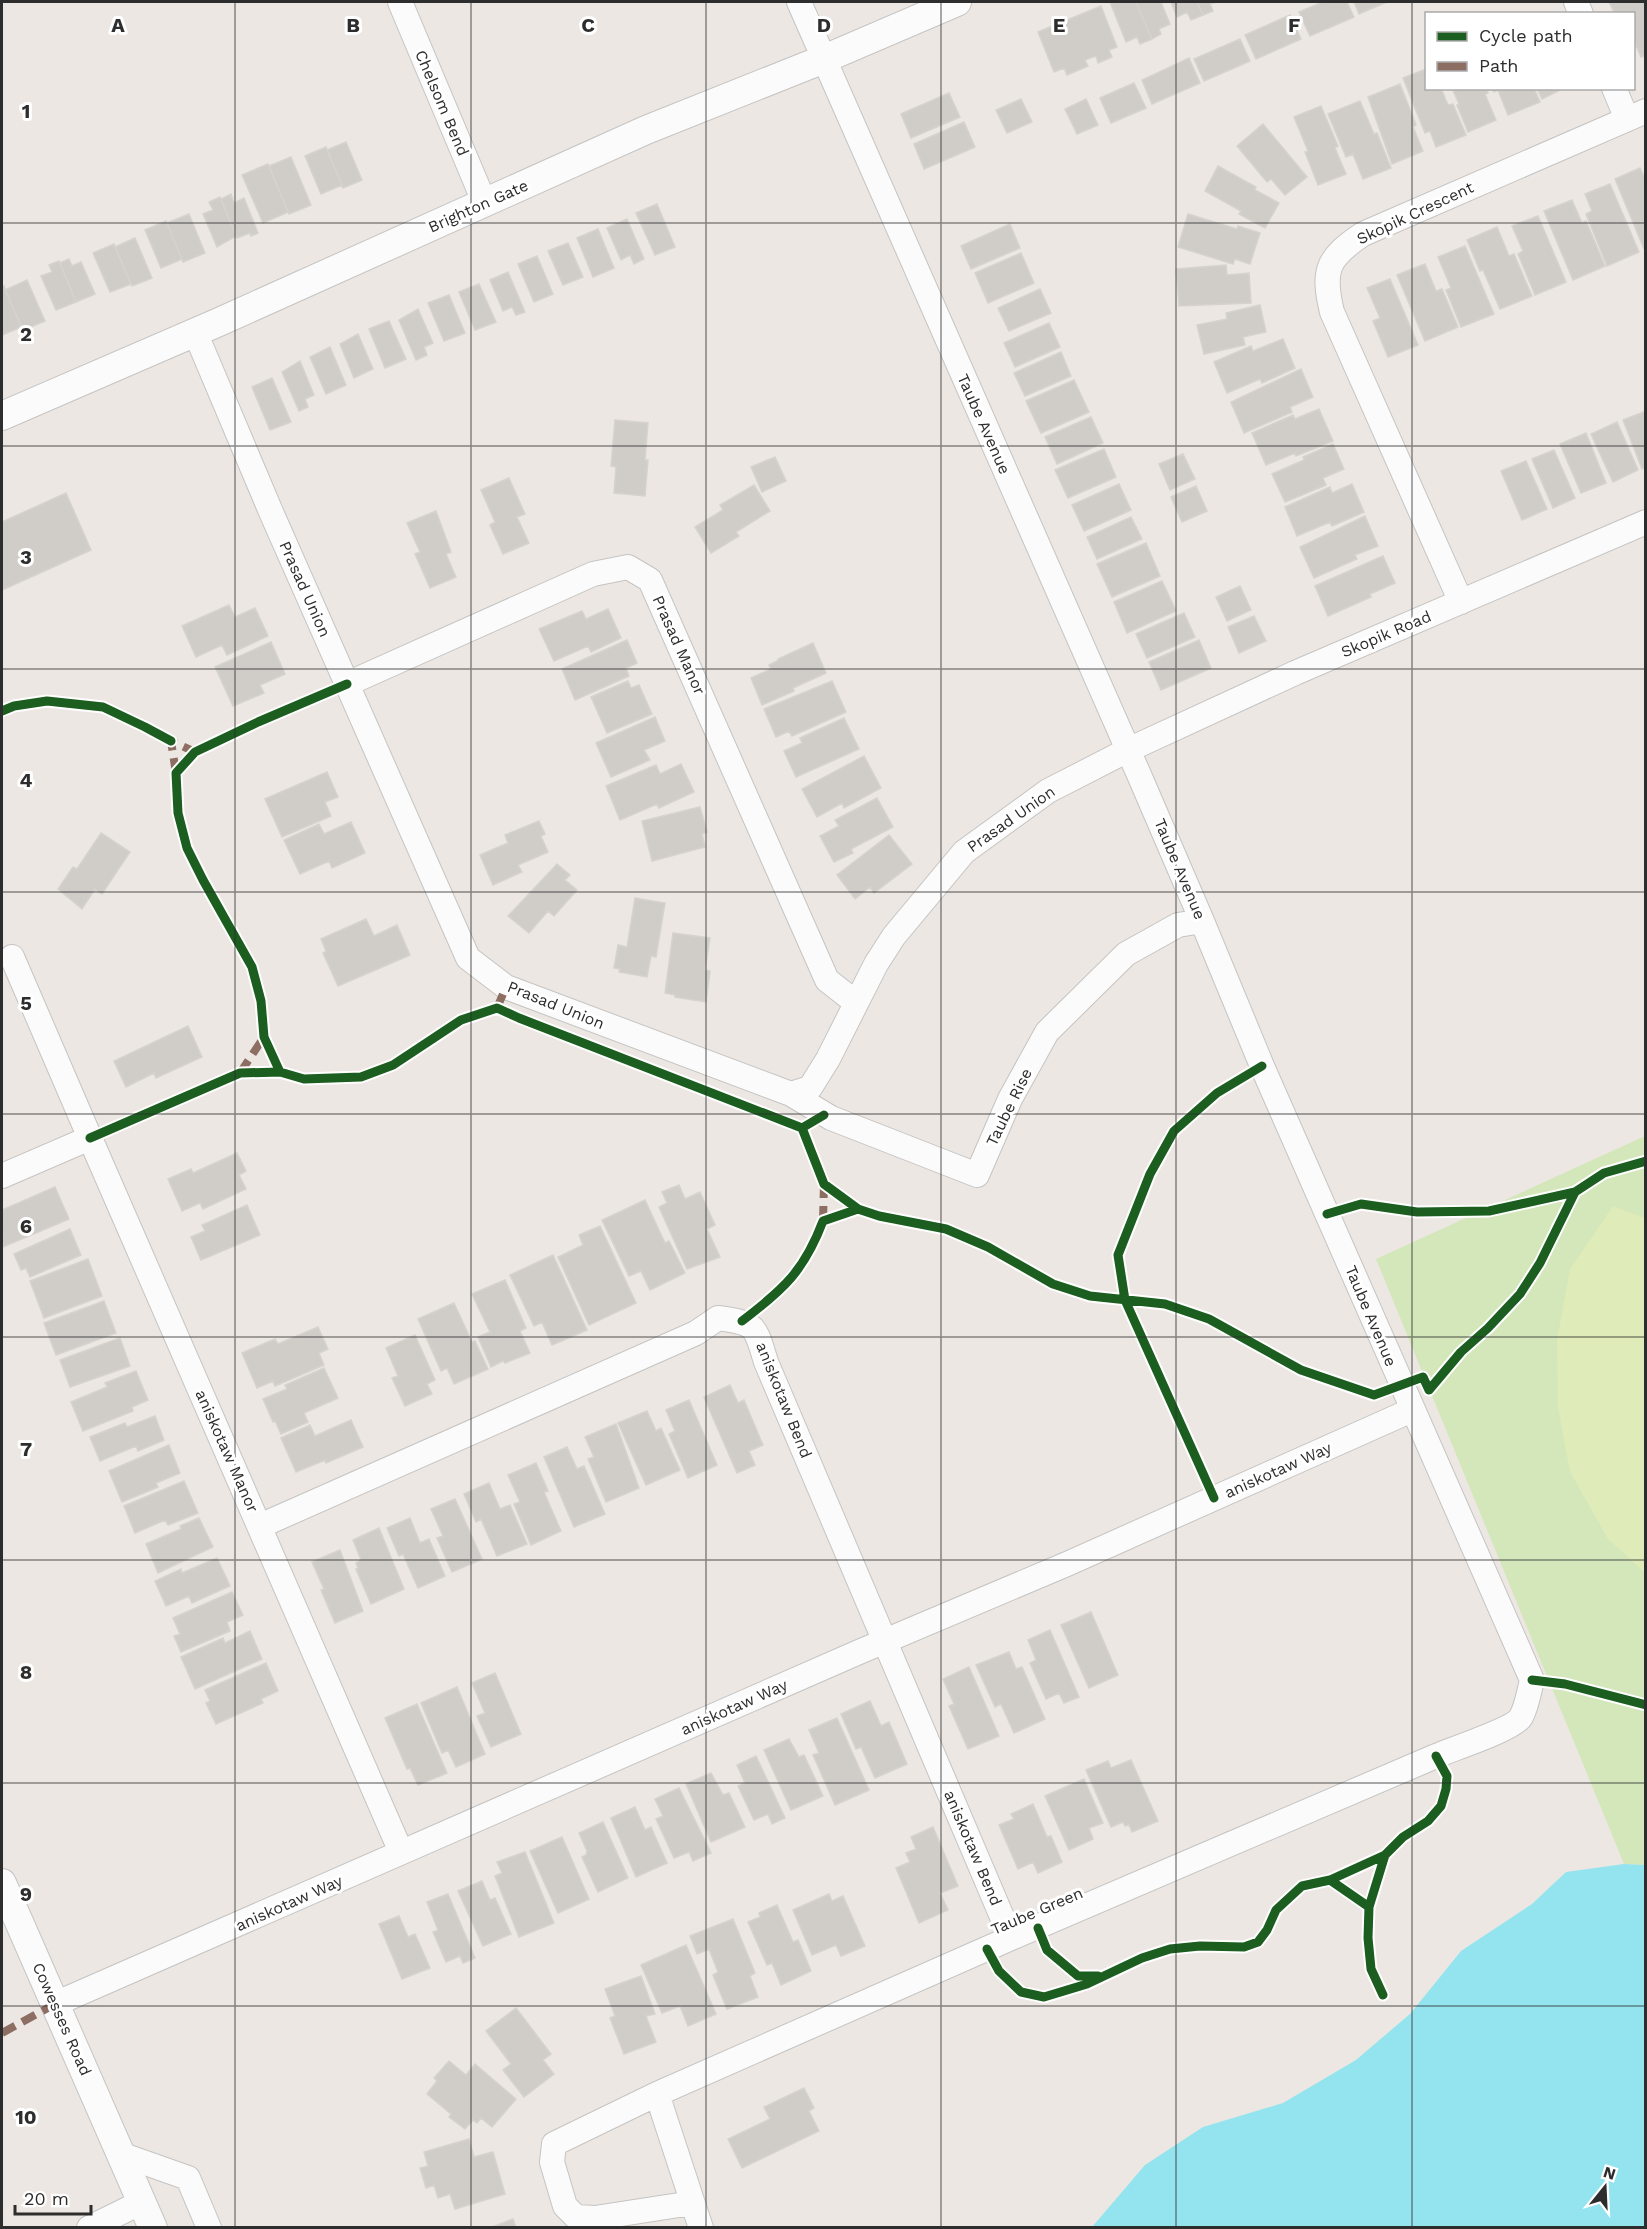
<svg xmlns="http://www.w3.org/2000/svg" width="1647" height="2229" viewBox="0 0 1647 2229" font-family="'Work Sans',sans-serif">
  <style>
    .green { fill: #d3e7ba }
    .pitch { fill: #dfebb8 }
    .water { fill: #94e4ef }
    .building { fill: #d0cdc9; stroke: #d6d2ce; stroke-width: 1.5 }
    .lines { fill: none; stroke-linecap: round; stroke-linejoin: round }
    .minor-casing { stroke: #c5c4c3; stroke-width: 26 }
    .tertiary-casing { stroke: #c5c4c3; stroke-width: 30 }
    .minor { stroke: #fcfbfb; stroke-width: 24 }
    .tertiary { stroke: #fcfbfb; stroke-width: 28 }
    .quiet { stroke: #8d6e63; stroke-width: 8; stroke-dasharray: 15 8; stroke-linecap: butt }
    .cycleway-casing { stroke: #fff; stroke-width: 13 }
    .cycleway { stroke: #1b5e20; stroke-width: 9 }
    .grid { fill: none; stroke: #2d2d2d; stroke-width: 1.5; stroke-opacity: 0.55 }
    .labels { text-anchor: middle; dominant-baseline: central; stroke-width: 6; stroke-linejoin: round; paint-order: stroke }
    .street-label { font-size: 16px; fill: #2d2d2d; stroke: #fff }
    .grid-label { font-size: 20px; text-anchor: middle; font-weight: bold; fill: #2d2d2d; stroke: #fff; stroke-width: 6; stroke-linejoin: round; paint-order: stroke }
  </style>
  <rect width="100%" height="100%" fill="#ece7e2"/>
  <path class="green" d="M1645 1136V1865L1624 1864 1376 1259Z"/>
  <path class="pitch" d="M1613 1206 1645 1218V1573L1608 1539 1570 1472 1558 1408 1557 1340 1570 1269Z"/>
  <path class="water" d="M1624 1864 1645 1865V2227H1092L1145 2165 1203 2127 1283 2103 1356 2060 1410 2014 1461 1951 1532 1904 1566 1872Z"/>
  <path class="building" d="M1110 2H1136L1152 39 1140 44 1137 37 1126 42Z
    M1136 2H1161L1170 24 1159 29 1161 34 1152 39Z
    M1171 2H1197L1203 15 1191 20 1187 12 1177 17Z
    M1197 2H1215L1210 4 1213 11 1203 15Z
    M1323 2H1347L1354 17 1310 36 1299 12Z
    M1354 2H1387L1359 14Z
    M1609 2H1646V55L1641 57 1634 41V14H1615Z
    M1101 6 1117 47 1109 50 1112 57 1098 63 1096 56 1085 60 1088 66 1067 75 1064 68 1054 72 1038 32Z
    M1290 15 1301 39 1256 59 1245 35Z
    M1240 39 1250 61 1204 81 1194 59Z
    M1189 58 1200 83 1152 104 1142 80Z
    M1426 69V88H1441L1448 105 1453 104 1466 135 1436 147 1430 131 1425 133 1403 78Z
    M1134 83 1146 108 1111 123 1100 98Z
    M1400 84 1416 125 1413 127 1423 151 1392 164 1368 97Z
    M1452 88H1487L1488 93 1485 94 1496 120 1468 132 1457 105 1459 104Z
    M1492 88H1534L1540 102 1508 115 1498 90 1494 92Z
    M1537 88H1564L1542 99Z
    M949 93 960 117 911 138 901 114Z
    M1021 99 1032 122 1007 133 996 110Z
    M1086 99 1098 125 1077 134 1065 109Z
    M1360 101 1374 134 1377 133 1391 168 1363 179 1353 154 1346 157 1328 114Z
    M1321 106 1338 146 1335 148 1346 174 1318 185 1305 152 1308 151 1294 117Z
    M964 122 975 147 924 169 914 144Z
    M1263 124 1307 177 1285 195 1271 179 1267 182 1237 146Z
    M346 142 362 180 343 188 327 150Z
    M326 147 342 185 321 194 305 156Z
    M291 157 311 205 289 214 269 166Z
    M268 164 288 212 263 223 242 175Z
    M1218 166 1256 187 1255 190 1279 203 1265 228 1239 214 1241 211 1205 191Z
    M1640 168 1646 181V248L1644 249 1615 179Z
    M1610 184 1639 252 1607 266 1586 214 1592 211 1585 194Z
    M231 194 234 203 244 198 258 233 251 236 250 233 237 238 221 199Z
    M220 197 236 236 217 247 203 214 213 210 209 202Z
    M1572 200 1582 223 1586 221 1605 266 1573 280 1544 211Z
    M657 204 675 247 655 255 636 213Z
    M189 214 205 253 183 262 167 223Z
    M1188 214 1237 229 1238 226 1260 233 1250 264 1235 259 1233 264 1178 247Z
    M1538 216 1566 282 1535 295 1518 254 1523 251 1512 226Z
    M627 219 644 259 634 264 630 255 621 260 607 228Z
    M166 221 182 259 161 268 145 230Z
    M1010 224 1020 248 971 269 961 246Z
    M1497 227 1509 256 1514 254 1532 296 1500 309 1483 270 1480 271 1467 240Z
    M598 229 614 268 593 277 577 238Z
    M135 238 152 278 132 286 115 247Z
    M568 243 583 277 563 285 548 251Z
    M114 244 131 284 110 292 93 253Z
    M1465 246 1494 314 1461 327 1446 290 1451 288 1438 257Z
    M1021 253 1034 283 988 303 975 273Z
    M537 256 553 294 534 302 518 264Z
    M69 259 72 266 81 262 95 294 76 302 60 263Z
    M59 261 76 302 56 310 41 276 52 272 49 265Z
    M1425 264 1436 291 1442 289 1458 327 1425 341 1397 275Z
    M1226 265 1227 275 1249 273 1251 303 1179 306 1176 269Z
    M508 272 525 312 516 315 512 307 503 311 490 280Z
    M1390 279 1418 345 1388 357 1373 321 1380 318 1367 288Z
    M27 280 45 321 23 330 5 290Z
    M479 284 496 322 475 330 459 292Z
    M4 286 21 327 2 335V287Z
    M1040 289 1051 313 1009 331 998 308Z
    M449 295 465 333 444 341 428 303Z
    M1260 305 1266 332 1243 337 1245 345 1204 354 1197 325 1227 319 1226 313Z
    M418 309 433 343 424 347 427 355 416 360 399 320Z
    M389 321 406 359 385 368 369 329Z
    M1049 323 1060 347 1015 367 1004 343Z
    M358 334 373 369 354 378 340 344Z
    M1283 339 1295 368 1262 383 1260 379 1227 393 1214 362 1251 346 1253 351Z
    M330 347 346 385 326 394 310 357Z
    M1061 352 1071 376 1025 396 1014 373Z
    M300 361 314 395 305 399 308 407 299 411 282 372Z
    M1301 369 1313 397 1290 407 1292 412 1244 433 1231 402Z
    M272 378 291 422 270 430 252 387Z
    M1074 380 1089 412 1041 433 1026 401Z
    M1319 409 1333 441 1296 456 1295 453 1266 465 1252 433 1293 415 1295 419Z
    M1646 411V467L1642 469 1623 420Z
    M1091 417 1103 443 1057 464 1045 437Z
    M615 420 648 423 645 460H648L645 496 614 493 616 467 611 466Z
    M1617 422 1638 470 1613 482 1591 434Z
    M1586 433 1606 483 1581 493 1560 444Z
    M1333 444 1344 469 1323 478 1326 485 1285 502 1272 474 1304 460 1303 457Z
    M1104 449 1116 477 1068 498 1055 470Z
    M1554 450 1575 498 1553 508 1532 459Z
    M1183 454 1195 479 1170 490 1159 464Z
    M775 457 786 481 762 492 751 467Z
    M1526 461 1547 509 1522 520 1501 471Z
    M509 478 525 514 517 517 529 543 503 554 490 525 495 522 481 490Z
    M1119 484 1131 510 1084 531 1072 505Z
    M1352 484 1364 512 1332 526 1330 522 1297 536 1285 507 1330 487 1332 493Z
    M754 485 770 511 736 532 739 536 711 553 695 527 723 510 720 505Z
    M1196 486 1207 511 1182 522 1171 497Z
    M66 493 91 550 2 590V522Z
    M436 511 451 552 446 554 456 577 430 588 415 554 420 552 407 523Z
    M1365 516 1378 546 1355 555 1357 559 1314 578 1300 547Z
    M1131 517 1142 539 1097 559 1087 537Z
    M1146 543 1160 576 1112 597 1097 564Z
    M1383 556 1395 583 1370 594 1371 597 1328 616 1315 586Z
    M1162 581 1176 611 1127 633 1114 602Z
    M1240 586 1251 610 1227 621 1216 597Z
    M229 605 235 617 255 608 268 636 227 655 222 645 196 657 182 626Z
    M608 609 621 638 591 652 588 646 554 661 539 629 582 611 586 619Z
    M1184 613 1195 637 1147 658 1136 634Z
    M1254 616 1266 641 1239 653 1228 627Z
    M627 640 637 663 626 668 629 676 575 700 562 669Z
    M1199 640 1211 668 1161 690 1149 662Z
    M271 642 285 674 260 685 264 693 233 706 215 667Z
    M813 643 826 673 793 688 794 691 762 705 751 678 771 669 769 665 779 660 778 659Z
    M628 681 631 688 639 685 652 714 607 733 591 697Z
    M832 681 846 712 792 736 789 731 776 737 764 709Z
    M655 717 665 741 644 750 650 760 611 777 596 743Z
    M844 718 859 749 796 777 784 751 802 743 800 738Z
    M864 756 881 788 844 808 842 803 817 817 802 789Z
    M681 764 694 792 659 808 657 804 620 820 606 786 656 765 660 774Z
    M327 772 338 797 325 802 331 816 282 837 265 799Z
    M877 798 893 827 851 849 853 853 834 862 820 836 839 826 835 820Z
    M700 807 707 832 702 834 705 847 652 861 642 821Z
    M539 821 545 834 541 836 548 852 518 865 522 872 493 885 480 855 508 843 505 835Z
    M351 822 365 853 332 868 329 861 300 874 284 840 319 824 324 834Z
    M101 833 130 852 102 894 95 889 82 909 58 889 73 867 77 869Z
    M889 835 912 864 874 893 870 887 855 899 837 875Z
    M557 864 570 875 565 880 577 890 554 916 548 911 529 933 508 916Z
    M635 898 665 903 656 957 651 956 647 977 619 972 620 969 614 968 618 945 627 947Z
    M366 919 374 936 397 925 410 955 338 986 323 953 326 951 321 939Z
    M673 933 710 938 705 970 710 971 706 1002 675 997V995L665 993Z
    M188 1026 202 1057 156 1078 154 1073 126 1087 114 1061Z
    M237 1153 246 1171 239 1175 246 1189 203 1209 200 1203 182 1211 168 1179 191 1169 193 1173Z
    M679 1185 685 1199 700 1192 715 1225 707 1229 720 1257 687 1269 659 1207 667 1203 662 1192Z
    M55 1187 69 1219 3 1247 2 1210Z
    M645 1200 665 1243 669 1241 685 1273 650 1290 641 1271 629 1276 602 1220Z
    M247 1205 260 1235 201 1260 191 1237 205 1231 202 1225Z
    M600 1226 636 1303 589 1325 558 1257 583 1245 579 1235Z
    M70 1229 81 1255 30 1277 26 1268 21 1270 14 1254Z
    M553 1255 587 1330 552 1345 542 1322 534 1326 510 1275Z
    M88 1259 102 1296 44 1318 30 1281Z
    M505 1280 526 1328 520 1331 530 1353 505 1363 503 1361 491 1367 478 1337 490 1332 472 1294Z
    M104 1301 116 1333 56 1355 44 1323Z
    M454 1303 472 1342 475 1341 488 1369 454 1384 447 1368 441 1371 418 1319Z
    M318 1327 328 1349 319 1353 324 1365 275 1386 273 1381 257 1388 242 1353 275 1339 278 1344Z
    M415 1335 435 1380 427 1384 432 1394 405 1406 392 1378 398 1376 386 1348Z
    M120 1338 130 1366 70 1387 60 1360Z
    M324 1368 338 1398 304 1413 308 1422 281 1434 275 1421 273 1422 263 1399 287 1389 285 1385Z
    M136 1371 148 1400 132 1407 133 1411 83 1431 71 1402 107 1387 105 1383Z
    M730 1385 738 1403 744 1400 763 1445 749 1451 755 1465 737 1473 704 1397Z
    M689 1400 717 1465 688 1478 669 1434 675 1431 666 1410Z
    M647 1411 656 1431 661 1428 680 1470 646 1485 618 1423Z
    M155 1416 164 1440 138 1451 136 1446 100 1461 90 1437 125 1423 127 1427Z
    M351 1420 363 1447 326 1463 325 1460 296 1472 281 1438 310 1425 315 1436Z
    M616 1424 639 1488 606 1502 588 1459 594 1457 585 1437Z
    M169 1445 180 1473 156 1483 158 1487 122 1502 109 1471Z
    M567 1447 577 1469 584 1466 605 1514 574 1527 544 1457Z
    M536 1463 548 1491 544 1492 561 1531 531 1545 514 1504 520 1502 508 1475Z
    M184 1481 198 1513 168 1525 165 1520 135 1533 124 1506Z
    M489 1483 500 1509 510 1505 527 1544 497 1556 481 1519 476 1522 464 1494Z
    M455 1499 482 1559 452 1572 437 1538 443 1536 431 1509Z
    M199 1518 213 1547 158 1573 146 1544 181 1529 180 1526Z
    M410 1518 420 1543 429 1539 445 1576 418 1588 403 1554 399 1556 387 1528Z
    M379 1528 404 1589 371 1604 356 1569 358 1568 356 1563 361 1560 353 1540Z
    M340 1550 363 1611 335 1623 321 1590 324 1589 312 1562Z
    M217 1558 230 1586 192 1603 189 1596 166 1606 155 1581 181 1569 182 1573Z
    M232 1592 243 1615 227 1622 230 1631 181 1652 174 1636 180 1634 173 1618Z
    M1091 1612 1118 1675 1089 1688 1061 1625Z
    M1050 1630 1079 1697 1064 1703 1059 1693 1046 1699 1030 1663 1036 1660 1028 1640Z
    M250 1631 262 1659 195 1689 181 1657 223 1638 225 1643Z
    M1009 1652 1016 1669 1022 1667 1045 1719 1014 1733 1001 1704 995 1707 976 1665Z
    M266 1663 278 1691 261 1699 263 1703 216 1724 206 1703 210 1701 205 1690Z
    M969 1667 999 1736 968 1749 949 1706 954 1704 943 1679Z
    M495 1673 521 1734 491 1747 477 1716 485 1713 472 1683Z
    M457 1687 485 1754 456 1767 448 1750 442 1753 421 1703Z
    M870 1701 881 1726 889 1722 907 1764 875 1778 861 1747 856 1749 841 1714Z
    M417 1704 447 1773 418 1785 410 1768 407 1769 385 1718Z
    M837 1718 869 1790 835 1805 813 1755 819 1753 809 1730Z
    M789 1739 799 1757 804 1755 823 1796 791 1810 764 1750Z
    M756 1756 785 1818 772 1824 768 1814 754 1820 738 1786 745 1783 737 1765Z
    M1131 1760 1158 1821 1132 1832 1129 1825 1125 1826 1123 1822 1111 1827 1086 1770 1108 1761 1111 1768Z
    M711 1773 723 1795 729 1793 745 1827 711 1842 686 1784Z
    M1084 1779 1103 1823 1089 1828 1093 1839 1069 1850 1045 1796Z
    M679 1788 711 1853 693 1861 689 1852 674 1858 656 1819 663 1816 655 1799Z
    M1033 1804 1047 1837 1051 1836 1062 1862 1038 1873 1033 1862 1018 1869 999 1825 1014 1819 1011 1814Z
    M635 1807 645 1830 651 1827 667 1863 636 1877 611 1818Z
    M603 1822 628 1878 598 1892 582 1857 586 1855 587 1851 579 1833Z
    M933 1827 958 1886 940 1893 948 1910 919 1923 896 1868 910 1862 906 1853 916 1849 911 1837Z
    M562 1837 589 1899 558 1913 530 1851Z
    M525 1852 554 1923 519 1937 495 1876 502 1873 497 1862Z
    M482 1881 490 1900 495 1898 511 1934 483 1946 458 1891Z
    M448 1894 475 1958 463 1963 460 1956 446 1962 433 1932 438 1930 427 1902Z
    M829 1894 832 1901 843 1896 865 1946 841 1956 836 1945 812 1955 793 1910Z
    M777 1905 793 1942 798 1940 811 1971 781 1985 772 1963 767 1965 748 1922 760 1917 759 1913Z
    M399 1916 408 1937 415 1934 430 1968 402 1979 379 1924Z
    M733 1919 755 1973 750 1976 758 1997 727 2009 713 1975 718 1972 709 1949 697 1954 690 1936Z
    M686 1945 716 2014 688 2026 680 2006 662 2013 641 1965Z
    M641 1976 655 2014 646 2016 656 2042 624 2054 610 2018 615 2016 605 1989Z
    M516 2008 551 2054 543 2060 554 2074 524 2097 503 2070 511 2064 486 2031Z
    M449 2061 466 2075 475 2064 516 2099 492 2127 481 2118 477 2123 473 2120 465 2129 449 2117 451 2114 427 2094 437 2081 434 2078Z
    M804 2088 814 2108 809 2111 819 2131 742 2168 728 2139 770 2119 764 2107Z
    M469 2139 474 2157 493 2152 505 2194 455 2209 450 2194 438 2198 434 2185 426 2188 420 2168 428 2166 424 2152Z
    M513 2219 516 2228H490Z"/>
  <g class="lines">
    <g class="minor-casing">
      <path id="minor" d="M400 2 485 204
        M1576 2 1581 14
        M1614 88 1627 119
        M195 332 271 512 468 958 506 987 791 1094 810 1088 828 1059 876 964 894 936 964 852 1048 791 1128 750 1295 673 1646 522
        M1461 602 1332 312C1322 270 1327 258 1363 234L1646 111
        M347 684 593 574 628 567 650 580 827 980 855 1002
        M12 957 90 1138
        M791 1094 831 1118 977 1175 1010 1099 1047 1032 1126 954 1178 925 1202 921
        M2 1176 90 1138 401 1852
        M260 1526 696 1333 718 1318C757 1323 755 1326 766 1362L1011 1938
        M55 2004 859 1652 1067 1564 1412 1410
        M657 2094 554 2144 552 2162 565 2206 576 2217 595 2218 692 2203
        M123 2155 188 2178 209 2228
        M89 2228 142 2202
        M701 2228 657 2094 1011 1938 1436 1756C1452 1749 1514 1729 1521 1717 1527 1706 1529 1692 1532 1680L1262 1066 1202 921 1140 777 799 2"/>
    </g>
    <g class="tertiary-casing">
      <path id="tertiary" d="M2 416 219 322 646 130 824 59 957 2
        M2 1883 153 2228"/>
    </g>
    <use href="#minor" class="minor"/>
    <use href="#tertiary" class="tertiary"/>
    <path class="quiet" d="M176 773 171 741 195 752
      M497 1008 506 987
      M240 1073 264 1037
      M823 1221 824 1184
      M2 2033 55 2004"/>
    <g class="cycleway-casing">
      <path id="cycleway" d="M2 711 14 706 47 701 103 707 145 727 171 741
        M280 1072 264 1037 261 1001 252 967 203 880 187 848 178 813 176 773 195 752 258 722 347 684
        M824 1115 802 1128 824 1184 858 1209 879 1216 946 1229 988 1247 1053 1284 1090 1296 1165 1304 1209 1319 1301 1370 1374 1395 1423 1377 1429 1390 1461 1352 1488 1328 1520 1294 1540 1263 1575 1192
        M90 1138 240 1073 280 1072 304 1079 361 1077 393 1065 461 1020 497 1008 519 1018 802 1128
        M1327 1214 1361 1204 1417 1212 1489 1211 1575 1192 1604 1173 1646 1161
        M742 1321C784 1289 804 1271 823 1221L858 1209
        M1214 1498 1125 1300 1118 1255 1150 1174 1174 1131 1217 1093 1262 1066
        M1532 1680 1565 1684 1646 1705
        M1330 1880 1369 1907 1385 1855
        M1369 1907 1368 1938 1371 1969 1383 1995
        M1038 1928 1047 1950 1078 1976H1098
        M987 1949 999 1971 1021 1992 1044 1997 1087 1984 1142 1958 1170 1949 1200 1946 1244 1947 1258 1942 1267 1930 1276 1910 1302 1886 1330 1880 1385 1855 1403 1837 1428 1821 1441 1806 1446 1789 1447 1776 1436 1756"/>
    </g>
    <use href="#cycleway" class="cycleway"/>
  </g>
  <path class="grid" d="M235 2V2228M471 2V2228M706 2V2228M941 2V2228M1176 2V2228M1412 2V2228M2 223H1646M2 446H1646M2 669H1646M2 892H1646M2 1114H1646M2 1337H1646M2 1560H1646M2 1783H1646M2 2006H1646"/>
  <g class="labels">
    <g class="street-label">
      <text transform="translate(442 103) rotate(67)">Chelsom Bend</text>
      <text transform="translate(478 206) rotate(-24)">Brighton Gate</text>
      <text transform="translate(1415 213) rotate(-25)">Skopik Crescent</text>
      <text transform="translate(984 424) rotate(66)">Taube Avenue</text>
      <text transform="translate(305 589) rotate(66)">Prasad Union</text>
      <text transform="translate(1386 634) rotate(-23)">Skopik Road</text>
      <text transform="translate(679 645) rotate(66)">Prasad Manor</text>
      <text transform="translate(1011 819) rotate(-35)">Prasad Union</text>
      <text transform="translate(1180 869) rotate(67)">Taube Avenue</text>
      <text transform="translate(556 1005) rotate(22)">Prasad Union</text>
      <text transform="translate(1009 1107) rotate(-64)">Taube Rise</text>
      <text transform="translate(1371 1316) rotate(67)">Taube Avenue</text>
      <text transform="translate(784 1400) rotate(68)">aniskotaw Bend</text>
      <text transform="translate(227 1451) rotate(66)">aniskotaw Manor</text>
      <text transform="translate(1278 1470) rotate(-24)">aniskotaw Way</text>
      <text transform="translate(734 1707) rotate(-24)">aniskotaw Way</text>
      <text transform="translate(973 1848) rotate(67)">aniskotaw Bend</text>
      <text transform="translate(289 1903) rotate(-24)">aniskotaw Way</text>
      <text transform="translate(1037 1911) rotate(-23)">Taube Green</text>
      <text transform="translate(62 2019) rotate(66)">Cowesses Road</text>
    </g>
  </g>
  <g class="grid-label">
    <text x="118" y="32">A</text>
    <text x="353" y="32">B</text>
    <text x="588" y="32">C</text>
    <text x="824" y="32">D</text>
    <text x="1059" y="32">E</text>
    <text x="1294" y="32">F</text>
    <text x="26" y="118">1</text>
    <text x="26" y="341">2</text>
    <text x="26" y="564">3</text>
    <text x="26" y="787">4</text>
    <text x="26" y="1010">5</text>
    <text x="26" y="1233">6</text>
    <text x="26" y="1456">7</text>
    <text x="26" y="1679">8</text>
    <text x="26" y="1901">9</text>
    <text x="26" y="2124">10</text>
  </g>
  <rect width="1647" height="2229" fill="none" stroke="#2d2d2d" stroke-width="6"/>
  <rect x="1425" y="12" width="210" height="78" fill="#ffffff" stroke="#ababab" stroke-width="1.5"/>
  <rect x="1437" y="32" width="30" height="9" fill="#1b5e20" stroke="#ababab" stroke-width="1.5"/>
  <text x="1479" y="42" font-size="18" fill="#2d2d2d">Cycle path</text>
  <rect x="1437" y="62" width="30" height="9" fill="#8d6e63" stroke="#ababab" stroke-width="1.5"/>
  <text x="1479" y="72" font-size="18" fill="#2d2d2d">Path</text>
  <g transform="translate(1605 2187) rotate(18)" stroke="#ffffff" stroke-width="4.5" paint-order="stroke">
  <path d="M0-4.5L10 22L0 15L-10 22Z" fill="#2d2d2d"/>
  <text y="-9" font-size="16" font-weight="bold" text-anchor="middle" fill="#2d2d2d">N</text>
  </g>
  <path d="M15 2205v9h76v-9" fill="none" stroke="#2d2d2d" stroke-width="3"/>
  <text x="24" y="2205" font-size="18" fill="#2d2d2d" stroke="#ffffff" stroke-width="4.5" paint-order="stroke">20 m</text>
</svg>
